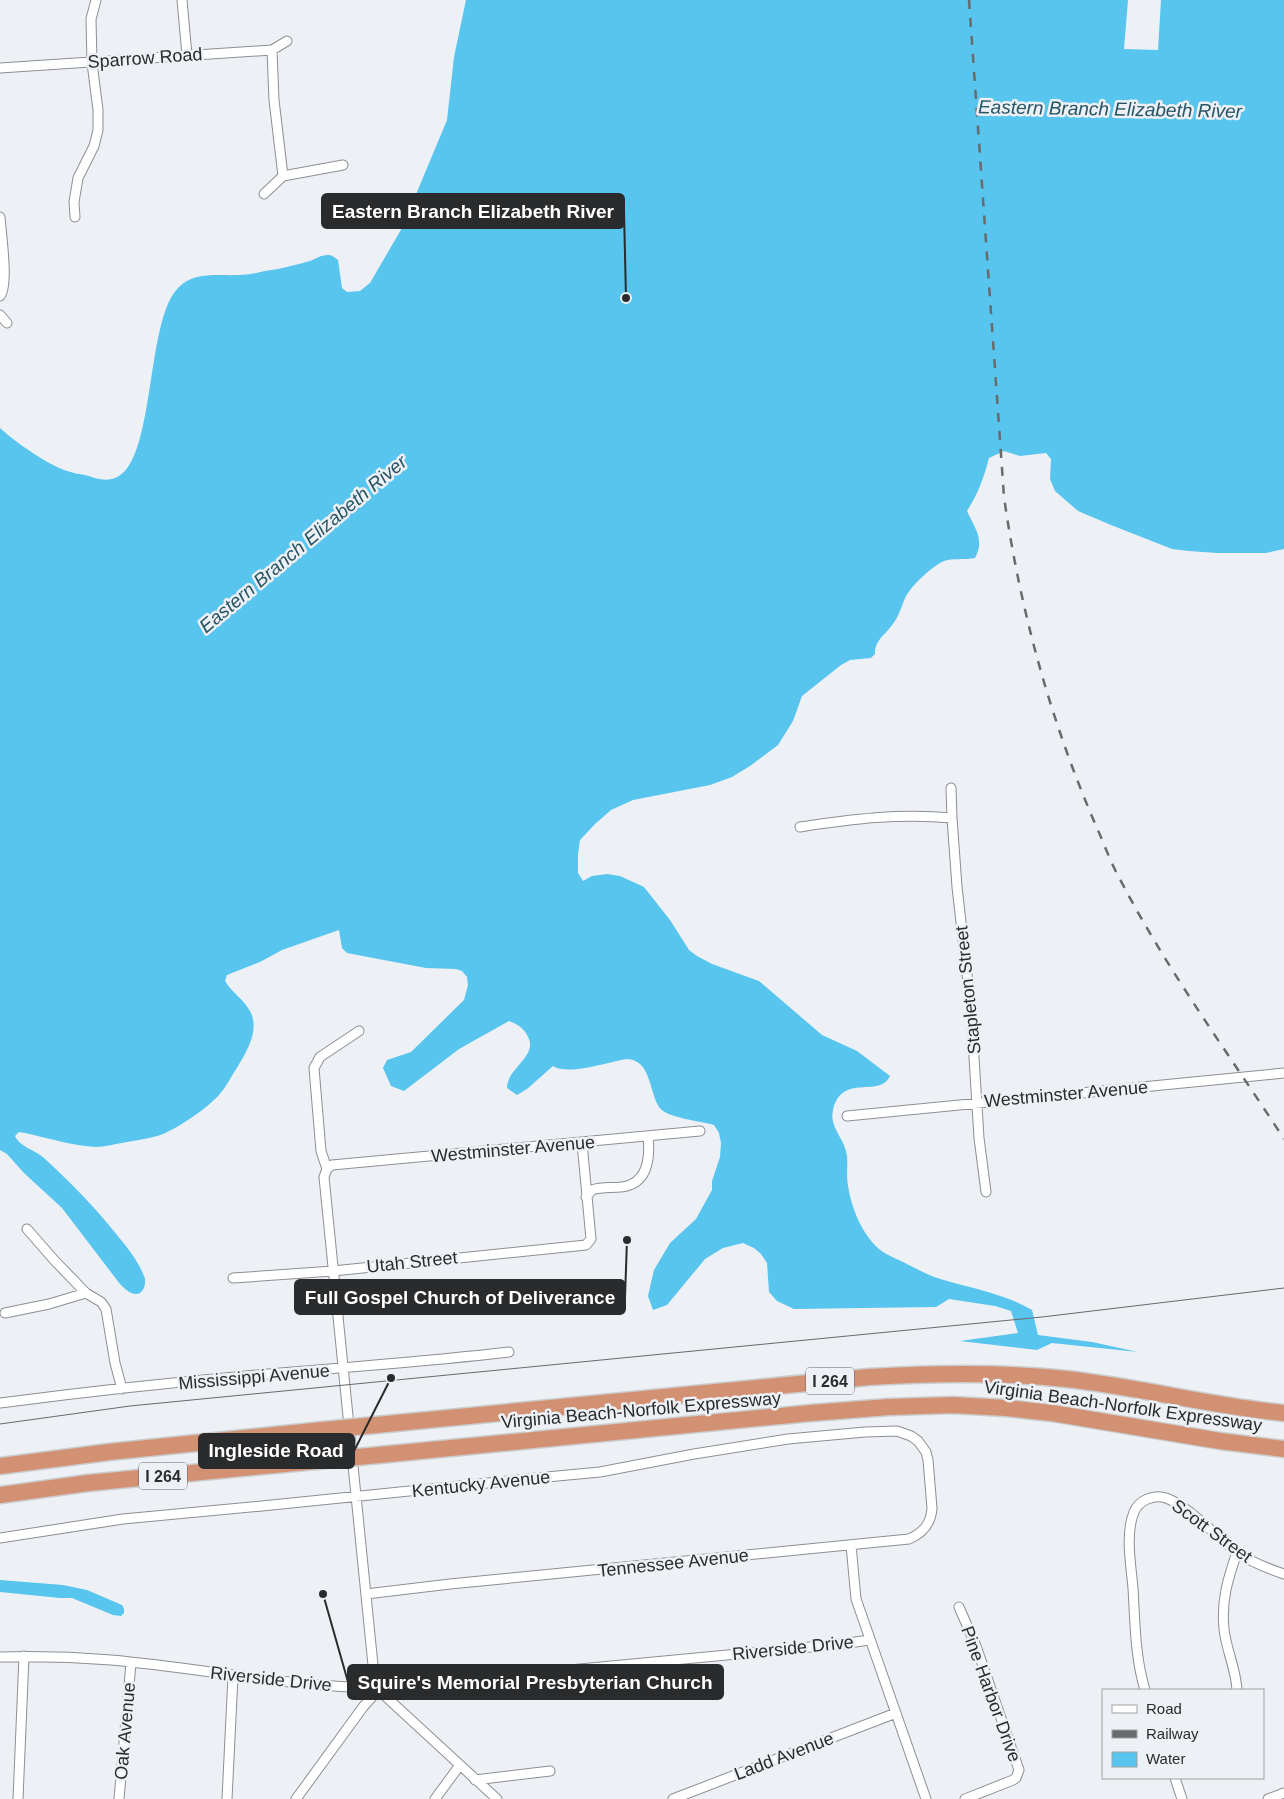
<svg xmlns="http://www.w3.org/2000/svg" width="1284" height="1799" viewBox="0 0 1284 1799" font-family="Helvetica,sans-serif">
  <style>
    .water { fill: #57c5ee }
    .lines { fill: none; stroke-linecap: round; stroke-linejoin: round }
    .street-casing { stroke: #8c8f93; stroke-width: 11 }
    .highway-casing { stroke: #ccc; stroke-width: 19 }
    .street { stroke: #fff; stroke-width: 9 }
    .highway { stroke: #d39174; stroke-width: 16 }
    .tram { stroke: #686a6c; stroke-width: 1 }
    .rail { stroke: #686a6c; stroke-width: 2.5; stroke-dasharray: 9 9; stroke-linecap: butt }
    .highway-bridge-casing { stroke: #ccc; stroke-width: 19; stroke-linecap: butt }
    .highway-bridge { stroke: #d39174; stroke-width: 16 }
    .labels { text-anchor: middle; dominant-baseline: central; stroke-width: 5; stroke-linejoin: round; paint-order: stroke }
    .shield { fill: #edf0f4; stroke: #646668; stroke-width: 1 }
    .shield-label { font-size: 16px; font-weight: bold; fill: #2a2b2c }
    .street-label { font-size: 18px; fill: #2a2b2c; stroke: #edf0f4 }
    .water-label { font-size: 19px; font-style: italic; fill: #275566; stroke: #edf0f4 }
    .leader { fill: none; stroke: #2a2b2c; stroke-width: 2 }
    .callout-dot { fill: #2a2b2c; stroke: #edf0f4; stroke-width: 2 }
    .callout { fill: #2a2b2c; stroke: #2a2b2c; stroke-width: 2 }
    .callout-label { font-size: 19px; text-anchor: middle; font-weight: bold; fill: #fff }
  </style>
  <rect width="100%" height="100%" fill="#edf0f4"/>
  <path class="water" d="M466 0H1128L1124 49 1158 50 1161 0H1284V549L1266 553H1217L1189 551 1172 549 1111 525 1078 511 1055 491 1050 479 1051 459 1046 453 1020 456 1004 451 989 458C984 477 978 494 967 511 975 529 985 539 975 558 964 560 953 558 944 561 932 566 911 586 905 598 901 607 899 617 892 625 885 635 874 641 875 654L871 658 850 660 841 665 802 696 793 721 778 745 750 766 732 777 710 785 633 800 611 810 595 824 580 840 578 854V873L583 881 592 876 607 874 620 876 644 887 670 920 689 950 697 956 712 964 759 981 822 1035 857 1051 890 1076C879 1099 842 1072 833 1110 829 1128 845 1138 847 1156 848 1166 846 1176 848 1186 851 1205 859 1227 872 1242 880 1252 892 1257 903 1262 913 1267 924 1273 934 1277 967 1288 1001 1292 1032 1310L1038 1335 1092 1342 1138 1352 1052 1343 1037 1350 960 1341 1018 1333 1011 1311 995 1306 949 1299 936 1307 794 1309 777 1301 769 1292 767 1263 761 1254 754 1248 743 1243 723 1248 705 1259 667 1305 653 1310 648 1296 654 1270 670 1243 696 1219 712 1190V1181L720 1157 721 1143 719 1133 714 1125C701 1121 666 1118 659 1107 649 1091 651 1060 627 1059 608 1062 568 1076 553 1066L527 1089 517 1095 507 1088C507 1069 536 1057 529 1039 525 1029 519 1025 509 1021L459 1049 404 1091 391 1086 383 1068 387 1060 411 1052 464 1000 468 985 467 977 462 971 456 969 426 968 347 953 342 948 339 930 282 950 260 962 227 975 225 981C232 993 245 1000 251 1013 259 1031 247 1051 238 1066 232 1075 227 1086 219 1095 206 1109 181 1126 163 1134 150 1139 136 1140 122 1143 114 1144 105 1147 96 1147 73 1146 48 1138 25 1133L19 1132 15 1136C21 1148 34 1149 44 1158 70 1182 95 1207 117 1235 128 1248 138 1261 144 1276 147 1282 144 1294 136 1294 130 1294 124 1288 120 1284L62 1208 24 1173 7 1154 0 1150V428C15 442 48 465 67 471 73 473 79 474 85 475 95 478 105 482 115 478 156 463 145 321 178 288 194 271 218 276 239 275 248 275 257 273 265 271 281 269 295 265 310 261 315 259 321 255 328 255 332 255 334 257 338 260L342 288 347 292 360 291 370 283 402 228 447 120 454 57Z
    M0 1580 63 1585 87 1590 122 1605 124 1609V1613L121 1616 113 1615 72 1598H60L0 1592Z"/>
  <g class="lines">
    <g class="street-casing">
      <path id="street" d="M182 0 187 55
        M272 50 274 100 283 176
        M0 68 272 50 287 41
        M264 194 283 176 343 165
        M0 217C1 233 9 285 0 296
        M75 217 74 202 78 178 94 146 98 130V110L92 63 91 19 96 0
        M0 315 7 323
        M951 788 952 818 957 887 971 1009 979 1138 986 1192
        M800 827C852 819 899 813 952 818
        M359 1031 320 1057 314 1068 321 1151 327 1169 324 1177 373 1665 377 1681 384 1695 497 1799
        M847 1116 1284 1073
        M327 1169 332 1165 700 1131
        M586 1197 592 1190C603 1186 616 1189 627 1186 649 1180 650 1155 648 1136
        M27 1229 55 1261 86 1293 101 1302 106 1309 115 1363 122 1389
        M233 1278 333 1271 586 1245 591 1239 582 1143
        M5 1313 49 1304 86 1293
        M0 1403C101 1390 203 1379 305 1371 373 1365 441 1360 509 1352
        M0 1538 123 1519 262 1506 536 1478 600 1472 694 1454 788 1439 865 1432 897 1431 911 1436 918 1441 926 1452 928 1460 932 1508C931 1524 923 1533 909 1539L450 1584 366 1594
        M851 1545 856 1599 926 1799
        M1237 1552C1228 1579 1221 1600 1224 1629 1226 1649 1236 1669 1237 1690
        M959 1607 976 1646 1019 1770 1016 1778 1013 1780 965 1799
        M0 1657C37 1656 74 1657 111 1660 201 1668 289 1687 380 1688L842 1644 869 1640
        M1145 1690C1135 1657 1135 1622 1133 1588 1131 1565 1125 1534 1134 1512 1139 1500 1154 1494 1166 1498 1189 1506 1218 1539 1239 1553 1252 1563 1269 1569 1284 1574
        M1175 1778 1182 1799
        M475 1780 550 1771
        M18 1799 24 1656
        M119 1799 131 1663
        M227 1799 233 1676
        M296 1799 363 1707 380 1688
        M435 1799 460 1765
        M673 1799 896 1713
        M1268 1799 1284 1793"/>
    </g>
    <g class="highway-casing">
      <path id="highway" d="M376 1425 869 1377C935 1373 1001 1372 1066 1379 1139 1387 1211 1406 1284 1413
        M379 1455 811 1413 889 1407 953 1405 1006 1408 1052 1413 1220 1441 1284 1449
        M0 1466 109 1452 323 1430
        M0 1495 88 1483 326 1460"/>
    </g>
    <use href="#street" class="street"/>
    <use href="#highway" class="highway"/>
    <path class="tram" d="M0 1424 130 1406 1042 1317 1284 1288"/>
    <path class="rail" d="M969 0 1004 497C1020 610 1051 723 1097 828 1105 846 1112 866 1122 883 1169 973 1229 1054 1284 1139"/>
    <g class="highway-bridge-casing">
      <path id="highway-bridge" d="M323 1430 376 1425
        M326 1460 379 1455"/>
    </g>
    <use href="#highway-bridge" class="highway-bridge"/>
  </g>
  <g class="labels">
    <g class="shield">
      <rect x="806" y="1367.5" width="48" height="27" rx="4"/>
      <rect x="139" y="1462.5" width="48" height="27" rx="4"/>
    </g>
    <g class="shield-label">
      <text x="830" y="1381">I 264</text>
      <text x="163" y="1476">I 264</text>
    </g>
    <g class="street-label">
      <text transform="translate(145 58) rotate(-4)">Sparrow Road</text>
      <text transform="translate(968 990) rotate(-96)">Stapleton Street</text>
      <text transform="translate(1066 1094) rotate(-5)">Westminster Avenue</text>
      <text transform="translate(513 1149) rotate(-5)">Westminster Avenue</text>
      <text transform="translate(412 1262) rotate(-6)">Utah Street</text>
      <text transform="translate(254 1377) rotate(-5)">Mississippi Avenue</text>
      <text transform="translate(1123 1406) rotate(8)">Virginia Beach-Norfolk Expressway</text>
      <text transform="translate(641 1410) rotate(-5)">Virginia Beach-Norfolk Expressway</text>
      <text transform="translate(481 1484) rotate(-6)">Kentucky Avenue</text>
      <text transform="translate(1212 1531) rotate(36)">Scott Street</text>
      <text transform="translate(673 1563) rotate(-6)">Tennessee Avenue</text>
      <text transform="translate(793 1648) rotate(-6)">Riverside Drive</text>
      <text transform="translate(271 1679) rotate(6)">Riverside Drive</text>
      <text transform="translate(991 1694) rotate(70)">Pine Harbor Drive</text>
      <text transform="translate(125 1731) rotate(-85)">Oak Avenue</text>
      <text transform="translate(784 1756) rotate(-21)">Ladd Avenue</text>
    </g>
    <g class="water-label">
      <text transform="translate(1110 109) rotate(1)">Eastern Branch Elizabeth River</text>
      <text transform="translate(303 544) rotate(-40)">Eastern Branch Elizabeth River</text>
    </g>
  </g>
  <path class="leader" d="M626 298L624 211M627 1240L625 1297M391 1378L354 1451M323 1594L348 1682"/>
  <g class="callout-dot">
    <circle cx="626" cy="298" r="5"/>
    <circle cx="627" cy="1240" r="5"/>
    <circle cx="391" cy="1378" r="5"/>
    <circle cx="323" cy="1594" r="5"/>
  </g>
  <g class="callout">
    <rect x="322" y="194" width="302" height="34" rx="5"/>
    <rect x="295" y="1280" width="330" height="34" rx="5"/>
    <rect x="199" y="1434" width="155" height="34" rx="5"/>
    <rect x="348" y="1665" width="375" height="34" rx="5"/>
  </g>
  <g class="callout-label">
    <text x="473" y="218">Eastern Branch Elizabeth River</text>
    <text x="460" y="1304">Full Gospel Church of Deliverance</text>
    <text x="276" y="1457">Ingleside Road</text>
    <text x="535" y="1689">Squire's Memorial Presbyterian Church</text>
  </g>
  <rect x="1102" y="1689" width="162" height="90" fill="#edf0f4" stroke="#9fa1a4"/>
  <rect x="1112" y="1705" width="25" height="8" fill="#ffffff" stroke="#9fa1a4"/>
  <text x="1146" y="1714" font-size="15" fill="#2a2b2c">Road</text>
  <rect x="1112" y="1730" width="25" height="8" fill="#686a6c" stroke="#9fa1a4"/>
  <text x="1146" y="1739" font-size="15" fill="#2a2b2c">Railway</text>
  <rect x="1112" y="1752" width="25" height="15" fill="#57c5ee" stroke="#9fa1a4"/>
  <text x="1146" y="1764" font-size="15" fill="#2a2b2c">Water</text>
</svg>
